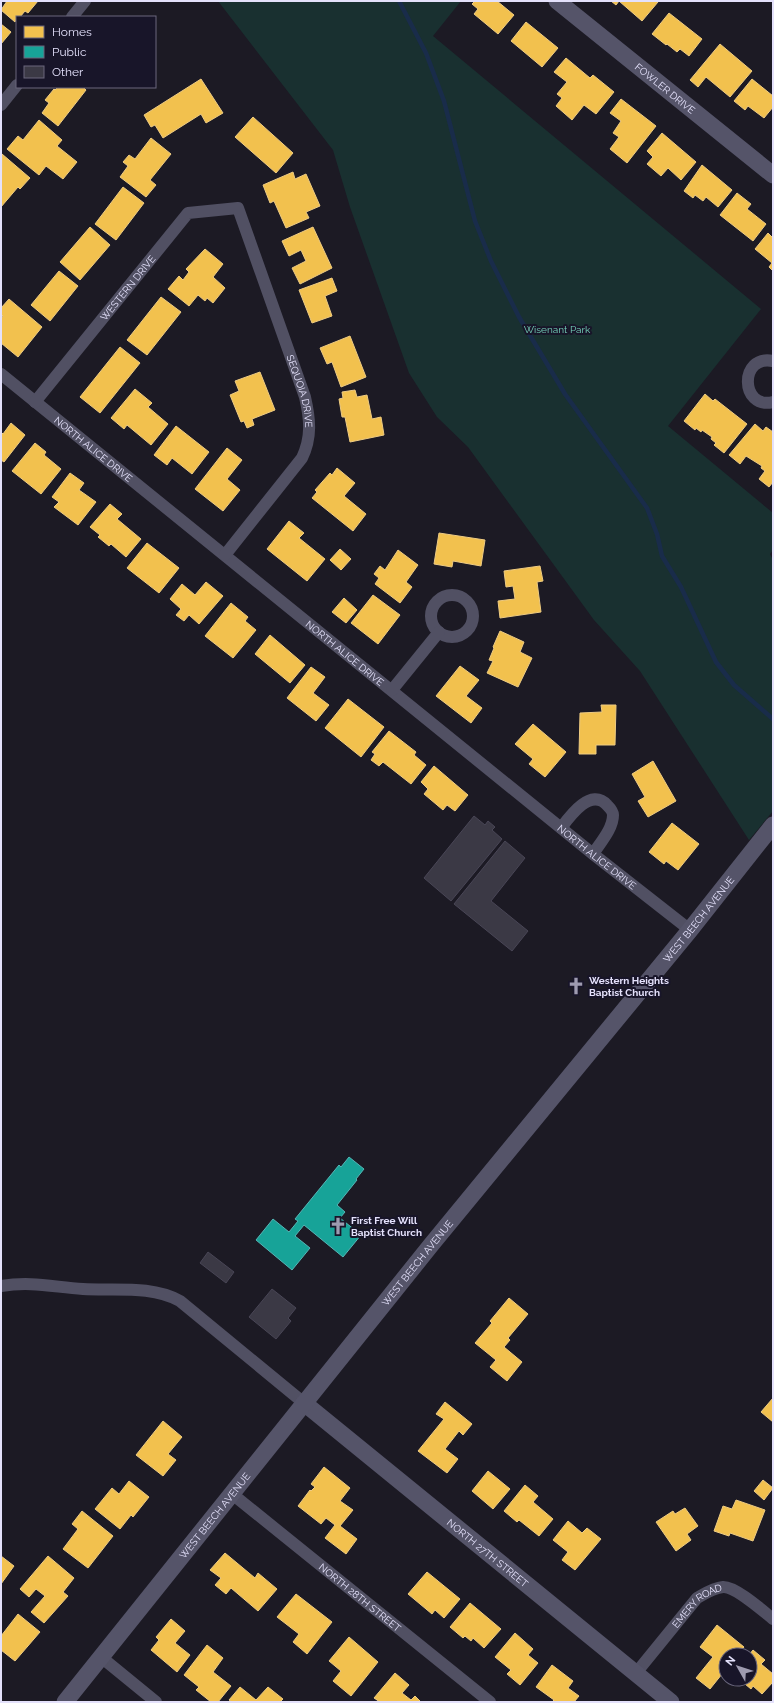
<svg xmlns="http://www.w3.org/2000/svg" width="774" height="1703" viewBox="0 0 774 1703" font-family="Raleway,sans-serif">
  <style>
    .green { fill: #193030 }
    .homes { fill: #f2c14e; stroke: #eecb82 }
    .public { fill: #17a398; stroke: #54b6b6 }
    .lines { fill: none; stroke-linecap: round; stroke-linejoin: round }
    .stream { stroke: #192c4a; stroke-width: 4.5 }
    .building { fill: #3b3945; stroke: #494656 }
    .street { stroke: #515063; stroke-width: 12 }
    .secondary { stroke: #555469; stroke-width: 17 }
    .labels { text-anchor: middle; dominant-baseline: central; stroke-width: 4; stroke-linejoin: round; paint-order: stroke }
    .street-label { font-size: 10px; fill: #e4e1fb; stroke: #181529 }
    .park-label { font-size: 10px; fill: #76d3bb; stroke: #181529 }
    .poi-label { font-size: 10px; font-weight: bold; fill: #e4e1fb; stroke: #181529; text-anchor: start }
  </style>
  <rect width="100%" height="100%" fill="#1c1a24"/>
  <path class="green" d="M218 1H461L433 36 761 309 668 426 773 513V550L770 554 773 560V811L749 840 640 671 594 620 468 447 437 417 409 373 350 207 333 150Z"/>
  <path class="homes" d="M7 1H38L28 13 25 11 20 17H17L15 22 1 10Z
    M475 1H497L514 15 498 34 474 14 478 9 472 4Z
    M611 1H657L658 2 642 21 619 1 616 5Z
    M669 13 702 39 689 56 680 49 677 52 667 44 666 45 652 34Z
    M526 22 558 48 542 67 511 41Z
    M1 24 11 32 1 44Z
    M720 44 752 71 730 97 706 77 698 87 690 80Z
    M566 58 590 78 593 75 614 92 596 114 584 105 572 120 556 106 562 98 557 94 567 82 554 72Z
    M201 79 223 113 206 123 201 114 163 138 155 125 151 127 144 115Z
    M752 79 773 96V107L764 118 748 106 745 110 734 101Z
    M58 87H83L86 90 58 126 42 113 49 103 45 100 54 89 55 90Z
    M621 99 656 126 627 163 610 149 619 137 613 133 621 121 610 113Z
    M253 117 293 153 276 173 235 137Z
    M39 120 62 140 57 146 77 162 63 179 46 166 39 175 7 149 18 136 23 140Z
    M662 133 696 162 681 180 668 168 661 176 647 164 653 157 647 151Z
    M151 138 171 154 150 180 156 185 146 197 120 177 128 166 123 162 129 155 135 159Z
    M2 154 30 178 20 189 18 187 1 207Z
    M702 165 732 190 718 207 706 197 703 201 695 195 693 198 684 191Z
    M293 172 295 179 306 174 320 206 306 212 309 218 286 228 274 201 270 203 263 185Z
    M123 187 144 203 116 240 95 224Z
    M737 193 751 204 747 209 766 224 753 241 720 215Z
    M90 227 110 245 80 280 60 262Z
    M313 227 332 268 300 284 292 268 306 261 301 250 289 256 282 241Z
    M768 233 773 238V271L769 267 772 263 755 249Z
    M205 249 223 264 213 277 225 288 213 303 207 298 205 301 198 295 189 306 168 289 179 276 183 280 189 272 186 269Z
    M59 271 78 286 50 321 31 305Z
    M332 278 337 291 325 296 332 316 312 323 299 290Z
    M161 297 181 312 147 355 127 340Z
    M9 299 42 327 18 357 1 343V319L3 316 1 314V308Z
    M350 336 366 377 341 387 332 362 327 364 320 348Z
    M120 347 140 363 100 413 80 397Z
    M260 372 275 410 252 419 254 425 247 428 244 421 241 422 230 395 239 391 235 381Z
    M135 389 152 403 148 407 168 424 151 445 127 425 124 429 111 418Z
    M355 390 357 397 367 395 372 419 381 417 384 435 350 442 345 417H342L339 399 343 398 342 392Z
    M705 394 713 401 715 399 747 424 724 453 714 445 716 443 711 439 712 437 702 430 701 432 696 428 695 430 684 421Z
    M11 423 25 435 4 462 1 460V432L3 434Z
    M755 424 763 431 766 427 773 432V482L769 487 759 479 765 471 761 468 762 466 746 456 740 464 729 455Z
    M176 426 209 452 192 474 172 458 167 465 154 455Z
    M35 443 46 452 44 455 61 469 41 494 12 471Z
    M227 448 242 460 227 479 240 490 223 511 195 489Z
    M337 468 355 483 344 496 366 514 353 531 312 498 317 492 315 490 330 473 332 475Z
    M70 473 84 483 79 490 96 502 78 525 54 507 59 502 52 497Z
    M110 504 122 514 117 519 141 539 126 557 111 544 109 546 98 537 100 535 90 527Z
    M289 521 304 533 299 538 325 559 307 581 267 549Z
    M439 533 485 540 481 566 453 561 452 567 434 564Z
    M147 543 179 568 159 593 127 568Z
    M340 549 351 559 341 570 330 560Z
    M398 550 418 565 406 582 412 587 400 603 375 584 379 578 374 574 380 566 385 570Z
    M540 566 543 581 537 582 541 612 500 618 498 601 515 599 513 586 506 587 504 571Z
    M206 582 223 596 199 624 189 615 184 621 176 615 181 609 170 599 182 584 195 595Z
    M373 595 400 615 378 644 351 623Z
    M344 598 357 610 346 623 332 612Z
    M231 603 248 617 245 621 256 630 233 658 205 636Z
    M500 631 524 642 520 652 532 658 518 687 487 673 493 661 489 660 494 648 493 647Z
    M270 635 305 665 290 683 255 654Z
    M460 666 479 680 466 696 482 708 471 723 436 696Z
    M311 667 325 677 313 693 329 705 316 721 287 698Z
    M348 699 384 727 361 757 325 728Z
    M601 705H616L615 745H596V754H579L580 713 602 712Z
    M533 724 566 752 545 777 529 764 533 759 515 744Z
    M389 731 416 752 414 755 426 765 411 784 383 762 379 766 371 760 375 754 372 752Z
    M653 761 676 801 648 817 638 801 645 797 632 774Z
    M434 766 468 795 455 811 447 805 443 810 424 794 428 789 421 782Z
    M672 823 699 844 678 870 666 861 664 864 649 852Z
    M509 1298 528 1314 508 1338 510 1340 504 1347 522 1362 507 1381 490 1367 496 1360 475 1343 492 1323 490 1321Z
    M773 1398V1422L761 1412Z
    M445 1402 472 1424 463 1435 459 1431 445 1449 458 1459 447 1473 418 1451 444 1419 436 1414Z
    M163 1421 182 1437 168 1454 176 1460 163 1476 136 1455Z
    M324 1467 350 1488 340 1501 353 1510 340 1526 357 1539 346 1554 325 1538 335 1525 326 1518 321 1524 298 1506 310 1490 311 1491 315 1487 311 1484Z
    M488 1471 510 1489 493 1509 472 1491Z
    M763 1480 773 1488 764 1500 754 1491Z
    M129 1481 149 1497 133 1517 131 1515 120 1529 95 1509 112 1488 119 1494Z
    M525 1485 538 1496 533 1502 553 1519 539 1536 519 1520 517 1522 504 1511Z
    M736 1500 765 1510 753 1541 730 1533 729 1536 714 1531 723 1506 732 1509Z
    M685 1508 698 1526 687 1534 691 1540 676 1551 656 1522 673 1511 675 1514Z
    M82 1511 113 1536 88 1568 63 1549 78 1529 72 1524Z
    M568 1521 582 1533 587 1528 601 1539 575 1570 562 1560 568 1552 553 1540Z
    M225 1553 255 1578 258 1573 277 1589 258 1611 231 1588 226 1594 215 1585 221 1578 210 1570Z
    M1 1556 14 1566 1 1584Z
    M48 1556 74 1578 63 1592 68 1596 44 1623 31 1612 45 1596 36 1589 29 1597 20 1589Z
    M427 1572 460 1599 444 1618 435 1610 432 1614 408 1594Z
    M296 1594 332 1622 307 1654 293 1642 299 1634 277 1617Z
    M470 1603 501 1629 484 1648 473 1638 471 1641 465 1636 463 1638 450 1627Z
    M18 1614 40 1632 15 1661 1 1650V1636Z
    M171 1619 185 1631 175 1643 190 1655 177 1672 151 1650 159 1640 156 1637Z
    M717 1625 744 1647 737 1655H726V1669L710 1689 696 1678 713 1657 700 1647Z
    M515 1633 533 1649 528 1655 538 1663 520 1685 507 1674 511 1670 495 1657Z
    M349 1637 378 1662 351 1696 333 1681 341 1671 329 1661Z
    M207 1645 223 1658 213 1672 231 1686 218 1702H211L196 1690 199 1687 184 1675Z
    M753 1650 765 1660 761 1664 773 1674V1682L762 1694 753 1686 751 1689 739 1679H750L749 1655Z
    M552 1665 573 1681 568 1688 579 1696 574 1702H552L554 1700 536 1687Z
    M395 1673 409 1685 402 1693 411 1700 415 1696 421 1702H380L374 1698Z
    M240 1687 256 1700 268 1687 283 1699 280 1702H232L229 1700Z"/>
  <path class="public" d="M349 1157 364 1169 356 1179 357 1180 337 1205 345 1212 340 1218 361 1235 343 1257 304 1225 295 1236 310 1248 292 1270 256 1240 273 1219 289 1232 298 1221 295 1219 339 1165 341 1167Z"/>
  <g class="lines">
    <path class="stream" d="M399 1 426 53 444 101 475 221 491 261 519 317 565 394 647 508 657 534 662 556 681 587 716 662 734 685 773 719"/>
  </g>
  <path class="building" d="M474 816 485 825 488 821 495 827 492 830 502 839 451 901 424 878Z
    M505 841 525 858 491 901 528 931 512 951 454 904Z
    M208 1252 234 1272 226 1283 200 1263Z
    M272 1289 296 1308 288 1318 291 1321 276 1339 249 1317Z"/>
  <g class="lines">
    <g class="street">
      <path d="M72 17 85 1"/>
      <path d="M1 105 17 85"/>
      <path d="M773 361C739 354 740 410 773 402"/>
      <path id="s1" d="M1 374 593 854 690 930"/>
      <path id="s2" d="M35 402 188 213 238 208 305 397C310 419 312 437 302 458L225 555"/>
      <circle cx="452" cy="616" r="21"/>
      <path d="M392 690 439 632"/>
      <path d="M561 828C570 816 591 787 607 805 610 808 613 811 613 815 613 829 600 843 593 854"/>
      <path d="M1 1286C32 1281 53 1287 83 1289 115 1291 151 1285 180 1301L304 1403"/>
      <path id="s3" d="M231 1493 490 1702"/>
      <path d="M101 1657 156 1702"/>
      <path id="s4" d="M636 1673 697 1598C706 1593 713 1588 723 1587 735 1586 763 1611 773 1619"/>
    </g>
    <g class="secondary">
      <path id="s5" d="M557 1 773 175"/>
      <path id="s6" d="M304 1403 671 1702"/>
      <path id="s7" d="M65 1702 431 1245 690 930 773 825"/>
    </g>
  </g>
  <defs>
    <g id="church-bare" transform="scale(1.38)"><path d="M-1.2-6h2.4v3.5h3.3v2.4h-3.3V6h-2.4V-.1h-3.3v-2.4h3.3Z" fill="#9e9bb0" stroke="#181529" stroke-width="2.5" paint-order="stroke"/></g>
  </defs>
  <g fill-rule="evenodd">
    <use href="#church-bare" x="576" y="986"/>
    <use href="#church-bare" x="338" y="1226"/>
  </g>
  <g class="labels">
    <g class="street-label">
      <text stroke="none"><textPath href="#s5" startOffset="139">FOWLER DRIVE</textPath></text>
      <text stroke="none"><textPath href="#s2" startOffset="147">WESTERN DRIVE</textPath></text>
      <text stroke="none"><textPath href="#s2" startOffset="487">SEQUOIA DRIVE</textPath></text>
      <text stroke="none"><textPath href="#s1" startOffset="119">NORTH ALICE DRIVE</textPath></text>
      <text stroke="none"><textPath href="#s1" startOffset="443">NORTH ALICE DRIVE</textPath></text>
      <text stroke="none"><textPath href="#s1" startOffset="767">NORTH ALICE DRIVE</textPath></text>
      <text stroke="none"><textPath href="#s7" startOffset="1007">WEST BEECH AVENUE</textPath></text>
      <text stroke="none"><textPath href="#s7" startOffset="563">WEST BEECH AVENUE</textPath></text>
      <text stroke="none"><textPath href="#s7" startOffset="239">WEST BEECH AVENUE</textPath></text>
      <text stroke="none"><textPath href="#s6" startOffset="237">NORTH 27TH STREET</textPath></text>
      <text stroke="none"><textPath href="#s3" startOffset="166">NORTH 28TH STREET</textPath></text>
      <text stroke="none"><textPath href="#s4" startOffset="92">EMERY ROAD</textPath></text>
    </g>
    <g class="park-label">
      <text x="557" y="329">Wisenant Park</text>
    </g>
    <g class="poi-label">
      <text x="589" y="980">Western Heights<tspan x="589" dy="12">Baptist Church</tspan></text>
      <text x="351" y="1220">First Free Will<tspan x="351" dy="12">Baptist Church</tspan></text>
    </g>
  </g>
  <rect width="774" height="1703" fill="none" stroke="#e4e1fb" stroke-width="4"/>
  <rect x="16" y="16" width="140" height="72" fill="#181529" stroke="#6a677d"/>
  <rect x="24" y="26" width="20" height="12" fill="#f2c14e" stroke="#6a677d"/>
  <text x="52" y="36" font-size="12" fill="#e4e1fb">Homes</text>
  <rect x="24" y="46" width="20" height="12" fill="#17a398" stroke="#6a677d"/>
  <text x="52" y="56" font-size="12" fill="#e4e1fb">Public</text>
  <rect x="24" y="66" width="20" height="12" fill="#3b3945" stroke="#6a677d"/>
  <text x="52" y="76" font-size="12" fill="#e4e1fb">Other</text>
  <g transform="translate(738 1667) rotate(309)"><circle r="19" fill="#181529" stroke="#6a677d"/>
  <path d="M0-3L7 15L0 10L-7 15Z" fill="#9e9bb0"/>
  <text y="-6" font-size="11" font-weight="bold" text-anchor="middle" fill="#e4e1fb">N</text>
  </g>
</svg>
